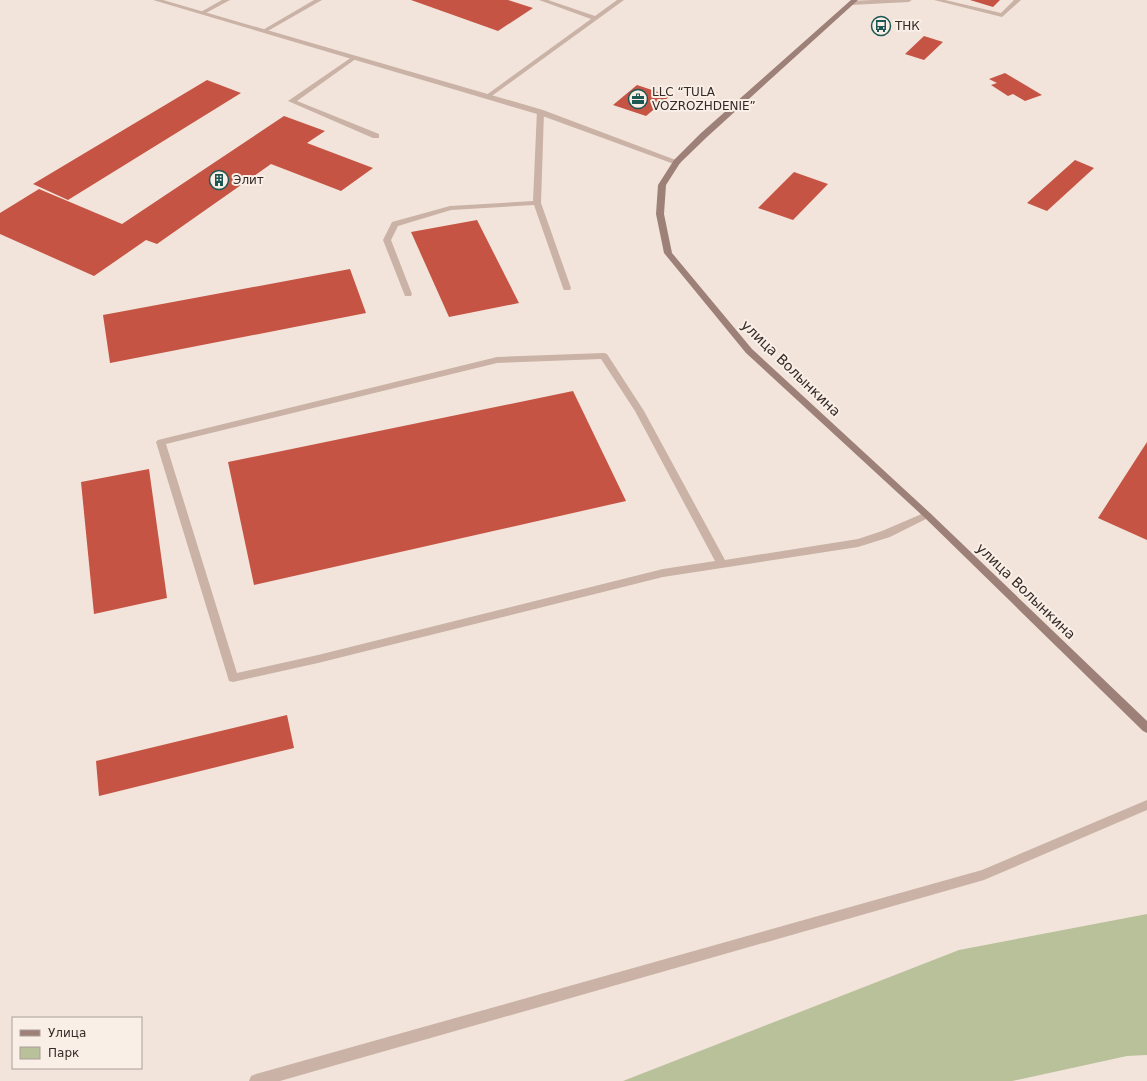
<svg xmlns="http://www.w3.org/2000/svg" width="1147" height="1081" viewBox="0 0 1147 1081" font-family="'DejaVu Sans',sans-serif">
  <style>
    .green { fill: #b8c19a }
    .building { fill: #c65444 }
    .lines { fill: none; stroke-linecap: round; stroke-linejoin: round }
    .lane { fill: #cab2a6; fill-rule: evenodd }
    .street { fill: #cab2a6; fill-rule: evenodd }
    .secondary { fill: #9d8178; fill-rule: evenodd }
    .labels { text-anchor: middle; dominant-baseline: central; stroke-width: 4; stroke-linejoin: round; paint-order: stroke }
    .far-poi-label { font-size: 12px; fill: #362a27; stroke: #f9efe7; text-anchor: start }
    .street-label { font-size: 14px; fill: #362a27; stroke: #f9efe7 }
  </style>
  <rect width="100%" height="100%" fill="#f2e4da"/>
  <path class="green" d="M1147 914V1055L1127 1056 1012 1081H623L959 950Z"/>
  <path class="building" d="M411 0H508L533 8 498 31Z
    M970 0H1000L993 7Z
    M924 36 943 42 924 60 905 54Z
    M1005 73 1042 95 1025 101 1013 94 1008 96 991 85 997 83 989 79Z
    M207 80 241 93 68 200 33 184Z
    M637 85 670 96 646 116 613 105Z
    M284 116 325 131 307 143 373 168 341 191 271 164 157 244 146 240 94 276 0 234V213L39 189 122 224Z
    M1075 160 1094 168 1047 211 1027 203Z
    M794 172 828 184 793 220 758 208Z
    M477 220 519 303 449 317 411 232Z
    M350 269 366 313 110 363 103 315Z
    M573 391 626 501 254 585 228 462Z
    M1147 442V540L1098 518Z
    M149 469 167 598 94 614 81 482Z
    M287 715 294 748 99 796 96 761Z"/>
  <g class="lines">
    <path class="lane" d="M222 0H230L204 14 199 13Z
      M314 0H322L266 32 261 31Z
      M539 0H548L595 16 617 0H624L489 98H485V96L591 19Z
      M872 0H912L909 2 851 5 848 3 851 1Z
      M934 0H945L1001 13 1014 0H1021L1002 17Z
      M352 57 357 58 297 101 379 134V138H373L288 101Z
      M537 110 544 112 541 203 571 288 570 290H564L563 288 534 205 451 210 398 226 391 240 412 294 411 296H405L383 240 392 222 450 206 533 201Z
      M604 353 607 354 644 411 725 560 858 539 882 531 924 513 927 511 932 515 930 517 890 537 858 547 663 577 318 663 233 682 229 681 156 442 158 440 497 357ZM601 359 635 411 715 561 663 569 318 655 237 673 166 444 497 363Z
      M1147 800V810L984 880 280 1081H249L251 1076 256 1074 982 870Z"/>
    <path class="street" d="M153 0H163L543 110 681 162 680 164H674L537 114Z"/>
    <path class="secondary" d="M851 0H858L707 137 680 163 666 185 664 214 672 253 752 349 930 513 1147 721V733L1143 731 924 517 746 353 664 253 656 214 658 185 674 160 701 133Z"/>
  </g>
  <defs>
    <g id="bus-ring" transform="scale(1)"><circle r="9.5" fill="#f9efe7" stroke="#1d5754" stroke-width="1.5"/><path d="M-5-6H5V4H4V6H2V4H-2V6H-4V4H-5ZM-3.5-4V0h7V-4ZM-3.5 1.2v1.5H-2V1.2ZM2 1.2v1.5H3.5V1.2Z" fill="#1d5754"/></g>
    <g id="office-ring" transform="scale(1)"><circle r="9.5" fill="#f9efe7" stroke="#1d5754" stroke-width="1.5"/><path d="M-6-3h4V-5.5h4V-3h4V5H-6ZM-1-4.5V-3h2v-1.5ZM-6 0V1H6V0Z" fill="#1d5754"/></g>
    <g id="building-ring" transform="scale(1)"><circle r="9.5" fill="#f9efe7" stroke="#1d5754" stroke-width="1.5"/><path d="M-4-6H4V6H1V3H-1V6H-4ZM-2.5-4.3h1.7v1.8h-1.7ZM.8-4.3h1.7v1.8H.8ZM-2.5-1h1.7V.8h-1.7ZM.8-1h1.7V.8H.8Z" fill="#1d5754"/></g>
  </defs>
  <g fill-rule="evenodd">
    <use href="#bus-ring" x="881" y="26"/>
    <use href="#office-ring" x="638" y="99"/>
    <use href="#building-ring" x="219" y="180"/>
  </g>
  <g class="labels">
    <g class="far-poi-label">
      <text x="895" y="26">ТНК</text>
      <text x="652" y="92">LLC “TULA<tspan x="652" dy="14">VOZROZHDENIE”</tspan></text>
      <text x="233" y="180">Элит</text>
    </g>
    <g class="street-label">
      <text transform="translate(791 368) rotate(44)">улица Волынкина</text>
      <text transform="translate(1026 591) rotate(44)">улица Волынкина</text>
    </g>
  </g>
  <rect x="12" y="1017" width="130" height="52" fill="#f9efe7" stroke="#aba09a"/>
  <rect x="20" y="1030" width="20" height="6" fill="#9d8178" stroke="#aba09a"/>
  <text x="48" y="1037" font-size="12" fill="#362a27">Улица</text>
  <rect x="20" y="1047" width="20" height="12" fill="#b8c19a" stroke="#aba09a"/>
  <text x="48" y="1057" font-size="12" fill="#362a27">Парк</text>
</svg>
